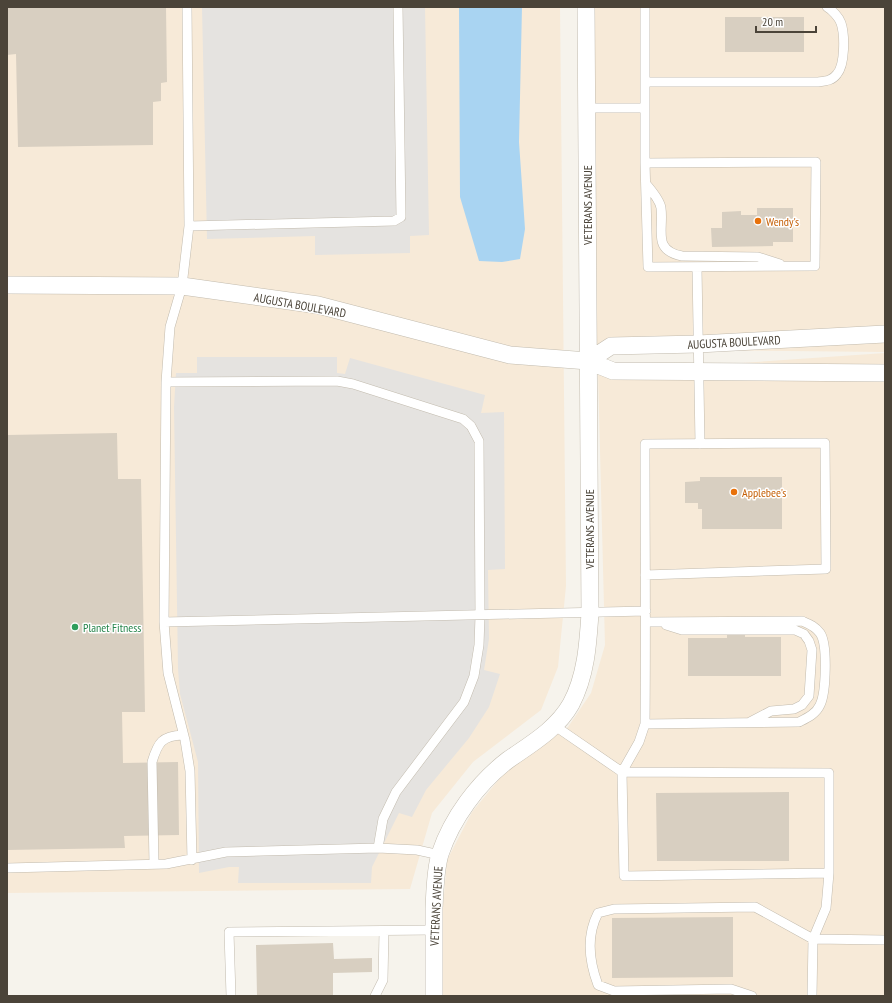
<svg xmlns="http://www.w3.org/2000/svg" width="892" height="1003" viewBox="0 0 892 1003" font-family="'PT Sans Narrow',sans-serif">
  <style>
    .commercial { fill: #f7ead8 }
    .parking { fill: #e5e3e0 }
    .water { fill: #a9d4f2 }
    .building { fill: #d8cfc1 }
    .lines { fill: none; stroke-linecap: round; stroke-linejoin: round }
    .service-casing { stroke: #c2bbae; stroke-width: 10 }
    .minor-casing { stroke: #c2bbae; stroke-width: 18 }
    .service { stroke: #fff; stroke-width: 9 }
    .minor { stroke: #fff; stroke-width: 17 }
    .food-dot { fill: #e8710a; stroke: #fff; stroke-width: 1.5 }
    .leisure-dot { fill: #2e9e5b; stroke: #fff; stroke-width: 1.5 }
    .labels { text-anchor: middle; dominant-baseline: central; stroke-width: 3; stroke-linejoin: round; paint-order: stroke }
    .street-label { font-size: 12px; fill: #4b4439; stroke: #fff }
    .food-label { font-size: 12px; fill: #c56008; stroke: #fff; text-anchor: start }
    .leisure-label { font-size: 12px; fill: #27864d; stroke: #fff; text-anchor: start }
  </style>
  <rect width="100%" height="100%" fill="#f6f3ec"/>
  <path class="commercial" d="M7 7H560L566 586 558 667 541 710 473 762 432 813 410 889 7 893Z
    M593 7H885V352L594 349Z
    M885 353V996H441V930L447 860 472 812 505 772 568 727 591 693 605 645 598 373Z"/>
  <path class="parking" d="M202 7H425L429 235 410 236V253L315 255V236L207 239Z
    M197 357H337V373L345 374 350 358 485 395 481 413 504 412 505 569 488 570 489 639 484 670 500 674 489 707 469 738 426 790 412 817 399 813 372 867 371 883H238L239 867H229L199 873 198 762 180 694 178 669 174 407 176 373H197Z"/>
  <path class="water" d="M459 7H522L519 142 525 229 520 259 502 262 479 261 460 197Z"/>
  <path class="building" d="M7 7H166L167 82 161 83V101L153 102V145L18 147 16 54 7 55Z
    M725 17H804V52H725Z
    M757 208H793V242H773V246L712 247 711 228H722V212L741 211V215H757Z
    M117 433 118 479H141L145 712H122L123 763 178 762 179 835 124 836 125 848 7 850V435Z
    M700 477H782V529H702V509H698V503H685V482L700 481Z
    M727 633H745V637H781V676H688V638H727Z
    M789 792V861H657L656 793Z
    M733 917V977L612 978V918Z
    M333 943 334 959 372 958V972L333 973V996H257L256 945Z"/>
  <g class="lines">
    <g class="service-casing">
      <path id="service" d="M187 7 189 226 182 286 170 327 166 382 164 622 168 673 185 740 190 771 192 860
        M645 7V163
        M645 82H817C825 81 832 81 837 74 845 65 845 35 841 23 839 17 832 10 827 7
        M586 108H645
        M816 162 815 266 648 267 645 163Z
        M646 184C651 190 660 200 661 208 664 230 652 250 682 256L758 257 780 264
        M189 226 394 221 401 217 398 7
        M697 268 700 444
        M166 382 337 381 353 384 463 419 471 426 479 441 480 616 479 645 474 676 464 702 396 792 383 819 378 848
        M164 622 646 611
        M666 625 682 630H795L804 634 809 641 812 650 809 696 802 705 794 709 771 711 750 722
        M645 724 799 722C807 718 816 714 820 705 826 693 828 644 820 633 815 626 809 624 802 621L646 622
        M555 726 622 772 829 773V873L624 876 622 772 639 742 645 724C646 631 645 537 645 444L825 443 826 569 645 575
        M154 864 152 762C158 742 162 736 183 735
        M7 868 166 864 226 852 378 848 417 850 440 855
        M231 996 229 932 434 930
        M375 996 383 980 384 931
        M752 996 731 989 614 991 598 985C589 961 586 936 598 913L614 909 755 907 813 939 885 940
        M812 996 813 939 826 908 829 873"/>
    </g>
    <g class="minor-casing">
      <path id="minor" d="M7 285 182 286 318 305 510 355 588 361 613 371 885 373
        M588 361 611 346 698 344 885 334
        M434 996C434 967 434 938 434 908 435 891 435 871 440 854 452 818 478 783 508 760 531 744 557 729 571 704 586 676 588 644 590 613L586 7"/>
    </g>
    <use href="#service" class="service"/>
    <use href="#minor" class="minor"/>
  </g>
  <g class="food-dot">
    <circle cx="758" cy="221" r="4"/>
    <circle cx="734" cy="492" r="4"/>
  </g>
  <circle class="leisure-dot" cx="75" cy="627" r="4"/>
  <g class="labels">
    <g class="street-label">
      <text transform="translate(587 205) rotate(-90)">VETERANS AVENUE</text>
      <text transform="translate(300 305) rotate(10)">AUGUSTA BOULEVARD</text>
      <text transform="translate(734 342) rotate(-3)">AUGUSTA BOULEVARD</text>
      <text transform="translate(589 529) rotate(-90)">VETERANS AVENUE</text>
      <text transform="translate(436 906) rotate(-87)">VETERANS AVENUE</text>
    </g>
    <g class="food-label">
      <text x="766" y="221">Wendy's</text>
      <text x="742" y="492">Applebee's</text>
    </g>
    <g class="leisure-label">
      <text x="83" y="627">Planet Fitness</text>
    </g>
  </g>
  <rect width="892" height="1003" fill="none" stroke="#4b4439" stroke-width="16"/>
  <path d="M756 26v6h60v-6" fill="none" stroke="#4b4439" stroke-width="2"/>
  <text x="762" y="26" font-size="12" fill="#4b4439" stroke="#ffffff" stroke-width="3" paint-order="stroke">20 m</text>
</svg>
